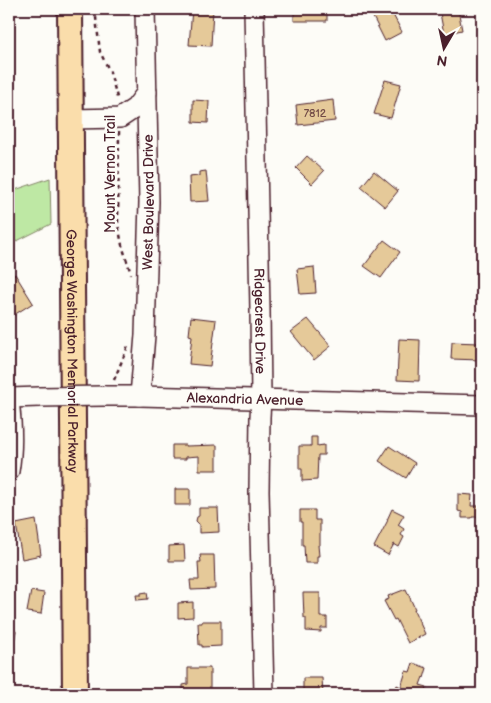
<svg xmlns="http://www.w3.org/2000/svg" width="491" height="703" viewBox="0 0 491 703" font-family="'Balsamiq Sans',sans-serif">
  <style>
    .green { fill: #bee8a4; stroke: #848468 }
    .building { fill: #e5c999; stroke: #4a1f2b }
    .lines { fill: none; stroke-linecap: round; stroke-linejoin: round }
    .minor-casing { stroke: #4a1f2b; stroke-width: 22 }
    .major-casing { stroke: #4a1f2b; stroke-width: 28 }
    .path { stroke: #4a1f2b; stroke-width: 2.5; stroke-dasharray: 4 4; stroke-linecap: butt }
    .minor { stroke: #fdfcf7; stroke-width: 19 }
    .major { stroke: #faddab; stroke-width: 24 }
    .minor-bridge-casing { stroke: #4a1f2b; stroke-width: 22; stroke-linecap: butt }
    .minor-bridge { stroke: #fdfcf7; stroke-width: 19 }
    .labels { text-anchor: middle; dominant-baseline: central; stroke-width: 5; stroke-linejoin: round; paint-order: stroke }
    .number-label { font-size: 11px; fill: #714a46 }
    .street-label { font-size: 14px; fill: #4a1f2b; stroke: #fdfcf7 }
  </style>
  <rect width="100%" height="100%" fill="#fdfcf7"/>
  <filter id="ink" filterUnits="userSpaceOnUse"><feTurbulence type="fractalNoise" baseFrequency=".02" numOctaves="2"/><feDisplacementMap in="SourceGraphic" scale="10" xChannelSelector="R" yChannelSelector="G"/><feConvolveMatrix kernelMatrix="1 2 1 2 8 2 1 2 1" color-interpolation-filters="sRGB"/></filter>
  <g filter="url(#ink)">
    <path class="green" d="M50 178 51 224 9 245V192Z"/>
    <path class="building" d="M192 9H213L211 46 189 45Z
      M294 9H327V21H294Z
      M369 9H390L402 32 385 41Z
      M458 9 462 30 444 34 440 13Z
      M385 80 401 84 391 118 374 114Z
      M193 100 209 101 208 123 193 122Z
      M333 100 335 121 298 125 296 105Z
      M307 156 324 171 312 184 296 168Z
      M206 171 209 201 190 202 189 177 199 176V172Z
      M374 171 398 191 385 207 361 187Z
      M384 240 400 252 381 278 364 266Z
      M314 267 316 293 300 294 297 269Z
      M9 274 10 277 15 274 33 303 9 318Z
      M191 317 216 320 210 366 189 364 192 336 189 335Z
      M308 319 331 346 314 360 291 332Z
      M478 332H482V352H481L480 360 451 359 452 342 478 343Z
      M399 339 420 340 419 381 397 380Z
      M311 437H317V446L324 445V455H318L317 480 302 481V469H299V446H311Z
      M172 445H186V446L217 445V470H199V456L186 457V459H172Z
      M389 446 415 463 406 478 379 461Z
      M175 489H190V505H175Z
      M458 494 472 495 471 506H482V517H472V518H462V512L458 511Z
      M199 508H218L219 532 199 533V524L196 521 197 517 199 516Z
      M392 509 404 515 398 525 404 529 401 535 404 537 399 547 394 544 388 555 374 547 388 520H387Z
      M300 510H315V520H320V545H318L319 556H317V563H305L304 545H302V522H300Z
      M36 520 41 555 22 559 16 524Z
      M184 545 185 561H169V546Z
      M200 555H214L215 589 191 590 190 580H199L198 562H201Z
      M406 589 415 609 414 610 425 634 408 643 396 619 394 620 384 601 389 599 388 596Z
      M31 591 44 593 41 614 27 612Z
      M147 592 148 599 137 600 136 595H141V593Z
      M303 593H320V617H327V628H321V632L306 631V618H304Z
      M193 602V617L178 618V603Z
      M202 621H221V646L202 647V645H199L198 623H202Z
      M9 630 16 631 12 654H9Z
      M413 663 427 668 424 678 423 677 420 685 427 687 425 694H394L397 685 401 687 406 671 410 672Z
      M188 668H210V691H222V694H183V685L188 684Z
      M303 678H322L323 694H303Z"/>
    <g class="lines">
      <g class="minor-casing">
        <g id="minor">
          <path id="s1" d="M254 9 260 310 261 399 260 417 259 491 264 694"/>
          <path d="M71 119 120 118 135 108 147 92"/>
          <path id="s2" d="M104 396H140L482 405"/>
          <path id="s3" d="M140 396 145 335 149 202 145 9"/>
          <path d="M9 398 40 397"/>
          <path d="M9 401C12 424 13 448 9 471"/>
        </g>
      </g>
      <g class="major-casing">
        <g id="major">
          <path id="s4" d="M70 9 75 694"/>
        </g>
      </g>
      <path class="path" d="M95 9 100 52 110 72 118 101
        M119 131 118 224 122 245 131 274
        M114 380 128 346"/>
      <use href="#minor" class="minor"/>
      <use href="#major" class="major"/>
      <g class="minor-bridge-casing">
        <path id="minor-bridge" d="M40 397 104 396"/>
      </g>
      <use href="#minor-bridge" class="minor-bridge"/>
    </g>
  </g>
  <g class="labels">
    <g class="number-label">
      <text x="315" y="113">7812</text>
    </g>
    <g class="street-label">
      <text transform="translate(110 174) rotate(-90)">Mount Vernon Trail</text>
      <text stroke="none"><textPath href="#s3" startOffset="194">West Boulevard Drive</textPath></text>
      <text stroke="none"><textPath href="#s1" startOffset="312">Ridgecrest Drive</textPath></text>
      <text stroke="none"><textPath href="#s4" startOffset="342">George Washington Memorial Parkway</textPath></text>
      <text stroke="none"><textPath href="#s2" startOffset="141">Alexandria Avenue</textPath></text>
    </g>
  </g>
  <rect width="491" height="703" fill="none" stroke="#fdfcf7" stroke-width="30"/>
  <rect x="15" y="15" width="461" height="673" fill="none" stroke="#4a1f2b" stroke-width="2" filter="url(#ink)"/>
  <g transform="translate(444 48) rotate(189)" stroke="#fdfcf7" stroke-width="4" paint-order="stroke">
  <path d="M0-4L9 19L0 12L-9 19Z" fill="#4a1f2b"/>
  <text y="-8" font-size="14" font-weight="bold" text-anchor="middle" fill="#4a1f2b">N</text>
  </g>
</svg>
